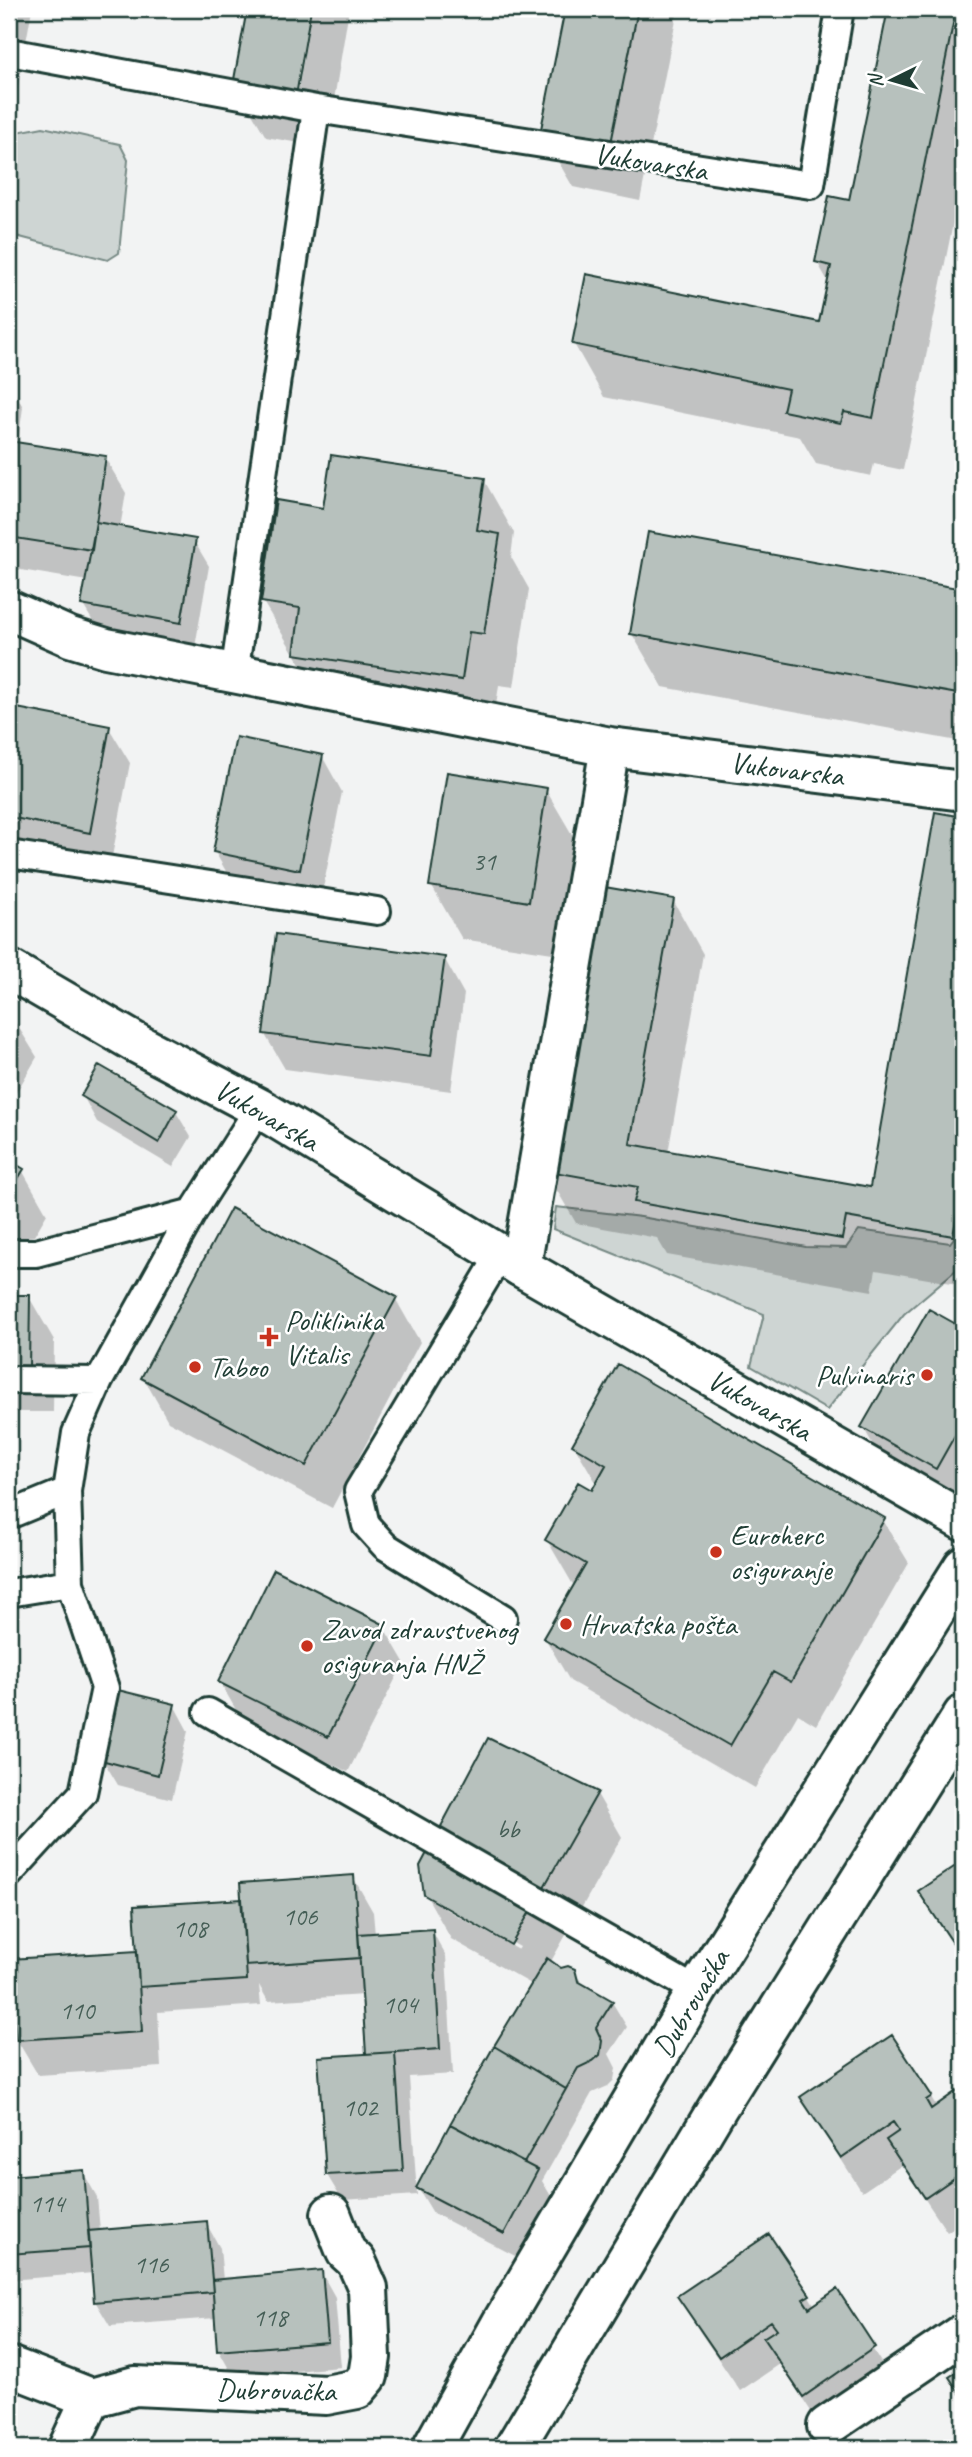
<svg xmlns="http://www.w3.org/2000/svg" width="972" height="2457" viewBox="0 0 972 2457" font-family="Caveat,sans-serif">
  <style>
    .green { fill: #ced5d3; stroke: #768984; stroke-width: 2 }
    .shadow { fill: #0003; fill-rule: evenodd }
    .building { fill: #b7c1bd; stroke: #1f3d34; stroke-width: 2 }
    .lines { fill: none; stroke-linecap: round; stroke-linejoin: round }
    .lane-casing { stroke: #1f3d34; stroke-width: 32 }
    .street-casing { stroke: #1f3d34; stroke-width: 44 }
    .secondary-casing { stroke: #1f3d34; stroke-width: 44 }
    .lane { stroke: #fff; stroke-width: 26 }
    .street { stroke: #fff; stroke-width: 38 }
    .secondary { stroke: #fff; stroke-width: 38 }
    .poi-dot { fill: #c8321e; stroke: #fff; stroke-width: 2.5 }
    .labels { text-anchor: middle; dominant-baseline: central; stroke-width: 5; stroke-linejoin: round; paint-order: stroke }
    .number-label { font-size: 26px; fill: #455e56 }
    .street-label { font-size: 30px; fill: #1f3d34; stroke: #fff }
    .poi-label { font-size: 30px; fill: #1f3d34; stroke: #fff; text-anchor: start }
  </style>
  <rect width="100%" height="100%" fill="#f2f3f3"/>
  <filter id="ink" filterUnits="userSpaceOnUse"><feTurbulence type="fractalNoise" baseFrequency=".0143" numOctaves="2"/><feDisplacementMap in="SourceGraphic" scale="14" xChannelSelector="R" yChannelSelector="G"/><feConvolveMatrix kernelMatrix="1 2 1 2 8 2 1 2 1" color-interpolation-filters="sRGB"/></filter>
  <g filter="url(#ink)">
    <path class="green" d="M43 127 120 144 128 160 119 253 108 260 16 236 9 232V194L17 132Z
      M556 1207 641 1217 806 1247 846 1248 859 1230 950 1243 963 1226V1264L904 1314 827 1410 751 1366 764 1314 553 1229Z"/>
    <path class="shadow" d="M9 9H32L17 92 9 90Z
      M248 9H309L293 104 296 105 312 9H349L326 148 266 137 235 84Z
      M567 9H678L640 201 573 187 542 134Z
      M890 9H963V174L903 470 874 464 871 476 816 464 800 437 604 397 574 344 820 324 829 283 817 262 850 202Z
      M9 382 23 407 18 444 105 458 126 493 120 528 194 541 209 566 195 647 98 630 83 605 87 581 9 568Z
      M484 480 514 533 511 557 529 589 514 687 499 685 492 733 326 707 263 602Z
      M650 534 963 591V742L663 687 632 634Z
      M18 710 109 728 130 763 110 867 19 850 9 833V759Z
      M322 756 342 792 320 904 235 887 215 852Z
      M546 790 577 843 559 954 462 939 431 885Z
      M937 814 963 819V1285L876 1270 872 1291 667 1255 657 1238 576 1223 545 1170 673 900 703 954 668 1153 872 1189Z
      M444 958 464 994 451 1091 285 1069 264 1033Z
      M9 1012 37 1057 9 1105Z
      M100 1067 176 1112 191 1137 173 1167 97 1122 83 1096Z
      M9 1162 22 1170 47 1214 34 1236 9 1239Z
      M9 1296 29 1297 54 1340 53 1412H9Z
      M395 1298 420 1342 332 1508 168 1421 143 1377Z
      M930 1311 963 1330V1507L888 1471 863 1427Z
      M574 1445 883 1520 909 1563 816 1725 798 1714 755 1788 570 1681 545 1638 575 1585 572 1583 547 1540 592 1492 597 1484Z
      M383 1626 404 1662 348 1772 240 1717 220 1682Z
      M174 1705 188 1731 172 1799 118 1785 103 1760Z
      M597 1794 622 1837 550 1963 561 1969 574 1971 583 1985 612 2002 627 2027 609 2054 616 2068 614 2080 608 2086 592 2093 542 2181 551 2196 519 2258 433 2213 418 2188 533 1985 451 1939 426 1895ZM445 1905 520 1947 518 1950 445 1909Z
      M963 1863V1960L920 1892Z
      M353 1877 373 1912 375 1935 432 1931 446 1956 453 2074 409 2077 417 2195 342 2200 327 2175 367 2056 364 1995 268 2001 259 1985 261 2005 158 2012 161 2067 38 2075 17 2040 12 1961 139 1952 243 1901Z
      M958 2093 963 2100V2221L947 2232 902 2165 862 2192 802 2098 931 2097 937 2107Z
      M83 2172 97 2197 100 2231 206 2223 220 2248 223 2280 321 2272 335 2297 341 2367 233 2376 219 2351 216 2318 110 2326 95 2301 93 2273 9 2280V2178Z
      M836 2291 894 2383 824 2431 780 2364 740 2391 700 2332 680 2297 809 2296 815 2306Z"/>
    <path class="building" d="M247 9H311L296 96 233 85Z
      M565 9H638L610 148 540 134Z
      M888 9H956L873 418 844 412 841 423 783 411 788 389 572 344 586 274 819 322 831 266 815 262 829 196 849 200Z
      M9 441 106 456 92 550 9 537Z
      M331 455 485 478 477 530 500 534 484 634 469 632 462 680 294 654 300 608 261 602 276 500 323 508Z
      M96 522 196 539 181 623 81 605Z
      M648 532 963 589V695L630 634Z
      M17 708 110 726 90 833 9 817V750Z
      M236 737 323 755 300 870 213 852Z
      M447 772 547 788 529 902 429 886Z
      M935 812 963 817V1180L953 1236 846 1217 842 1239 634 1202 638 1187 543 1170 593 885 674 899 630 1144 870 1187Z
      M276 934 445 957 431 1056 263 1034Z
      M99 1065 177 1110 159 1143 81 1096Z
      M9 1160 24 1169 9 1193Z
      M231 1208 397 1297 306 1466 141 1378Z
      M9 1293 10 1295H30L29 1369H9Z
      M929 1309 963 1328V1421L936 1469 861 1427Z
      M618 1364 885 1518 791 1682 773 1672 730 1746 543 1638 586 1564 545 1540 578 1482 592 1490 606 1465 572 1445Z
      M274 1569 385 1625 328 1737 218 1682Z
      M118 1690 175 1704 158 1775 101 1760Z
      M488 1738 598 1792 511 1945 424 1895 420 1866Z
      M963 1861V1949L959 1952 918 1891Z
      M354 1875 360 1958 246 1966 240 1883Z
      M242 1899 247 1980 139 1987 134 1906Z
      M433 1929 440 2049 366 2054 358 1934Z
      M137 1951 142 2032 16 2040 10 1959Z
      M547 1958 561 1968 568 1966 575 1969 578 1981 613 2001 596 2028 602 2041 600 2055 593 2061 578 2068 566 2089 494 2046Z
      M892 2035 932 2096 926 2100 931 2109 958 2090 963 2097V2172L925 2198 886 2140 899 2131 893 2122 841 2158 800 2097Z
      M494 2046 566 2089 524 2163 450 2124Z
      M395 2052 403 2171 326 2175 318 2057Z
      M450 2124 538 2170 504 2234 416 2188Z
      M84 2170 90 2248 9 2254V2176Z
      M207 2221 213 2292 94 2302 88 2231Z
      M769 2234 810 2295 803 2299 809 2308 837 2289 875 2347 803 2397 763 2338 777 2329 771 2321 719 2357 677 2296Z
      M322 2270 328 2342 217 2351 212 2280Z
      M963 2368V2398L949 2377Z"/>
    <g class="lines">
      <g class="lane-casing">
        <path id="lane" d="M9 52 316 109 811 185 840 9
          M234 675 316 109
          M9 854 377 911
          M9 1253H36L193 1212
          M500 1255 358 1491 366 1525 385 1546 503 1618
          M9 1380 99 1381
          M9 1515 67 1491
          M9 1593 70 1583
          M208 1712 697 1991
          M9 1874 83 1793 105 1688 70 1583 67 1491 76 1433 99 1381 193 1212 259 1108"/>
      </g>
      <g class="street-casing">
        <path id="street" d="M9 610 70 637 106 648 610 747 963 791
          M521 1267 610 747
          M9 2366 91 2398
          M827 2426 963 2334
          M68 2448 91 2398 135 2386 326 2395 357 2389 368 2376 371 2357 368 2288 356 2261 346 2252 331 2214"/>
      </g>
      <g class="secondary-casing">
        <path id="secondary" d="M9 969 138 1044 259 1108 521 1267 963 1521
          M432 2448 501 2324 697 1991 963 1567
          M514 2448 718 2107 963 1715"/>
      </g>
      <use href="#lane" class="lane"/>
      <use href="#street" class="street"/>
      <use href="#secondary" class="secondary"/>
    </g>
  </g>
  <g class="poi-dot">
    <path d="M265.5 1326.5h7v7h7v7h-7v7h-7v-7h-7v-7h7z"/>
    <circle cx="195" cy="1367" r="7"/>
    <circle cx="927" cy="1375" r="7"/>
    <circle cx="716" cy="1552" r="7"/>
    <circle cx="566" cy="1624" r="7"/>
    <circle cx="307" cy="1646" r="7"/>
  </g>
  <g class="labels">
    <g class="number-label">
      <text x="484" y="861">31</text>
      <text x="508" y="1829">bb</text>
      <text x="300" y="1916">106</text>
      <text x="190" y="1928">108</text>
      <text x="400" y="2004">104</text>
      <text x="77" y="2010">110</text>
      <text x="360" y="2107">102</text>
      <text x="47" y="2203">114</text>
      <text x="151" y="2264">116</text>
      <text x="270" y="2317">118</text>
    </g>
    <g class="street-label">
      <text transform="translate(651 162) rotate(9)">Vukovarska</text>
      <text transform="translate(787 769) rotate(7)">Vukovarska</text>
      <text transform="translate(267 1115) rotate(30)">Vukovarska</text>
      <text transform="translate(760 1405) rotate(30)">Vukovarska</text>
      <text transform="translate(691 2003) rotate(-59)">Dubrovačka</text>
      <text transform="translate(276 2390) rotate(1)">Dubrovačka</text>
    </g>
    <g class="poi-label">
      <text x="285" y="1320">Poliklinika<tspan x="285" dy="34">Vitalis</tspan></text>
      <text x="209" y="1367">Taboo</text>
      <text x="913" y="1375" text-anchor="end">Pulvinaris</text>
      <text x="730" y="1535">Euroherc<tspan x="730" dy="34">osiguranje</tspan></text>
      <text x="580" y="1624">Hrvatska pošta</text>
      <text x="321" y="1629">Zavod zdravstvenog<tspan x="321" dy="34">osiguranja HNŽ</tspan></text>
    </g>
  </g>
  <rect width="972" height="2457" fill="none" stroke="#fff" stroke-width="35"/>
  <rect x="18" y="18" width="937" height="2422" fill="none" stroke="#1f3d34" stroke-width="2.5" filter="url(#ink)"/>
  <g transform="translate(892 80) rotate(265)" stroke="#ffffff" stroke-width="5" paint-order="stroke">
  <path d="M0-5L12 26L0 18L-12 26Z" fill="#1f3d34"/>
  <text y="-10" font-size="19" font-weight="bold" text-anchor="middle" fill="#1f3d34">N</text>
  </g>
</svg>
